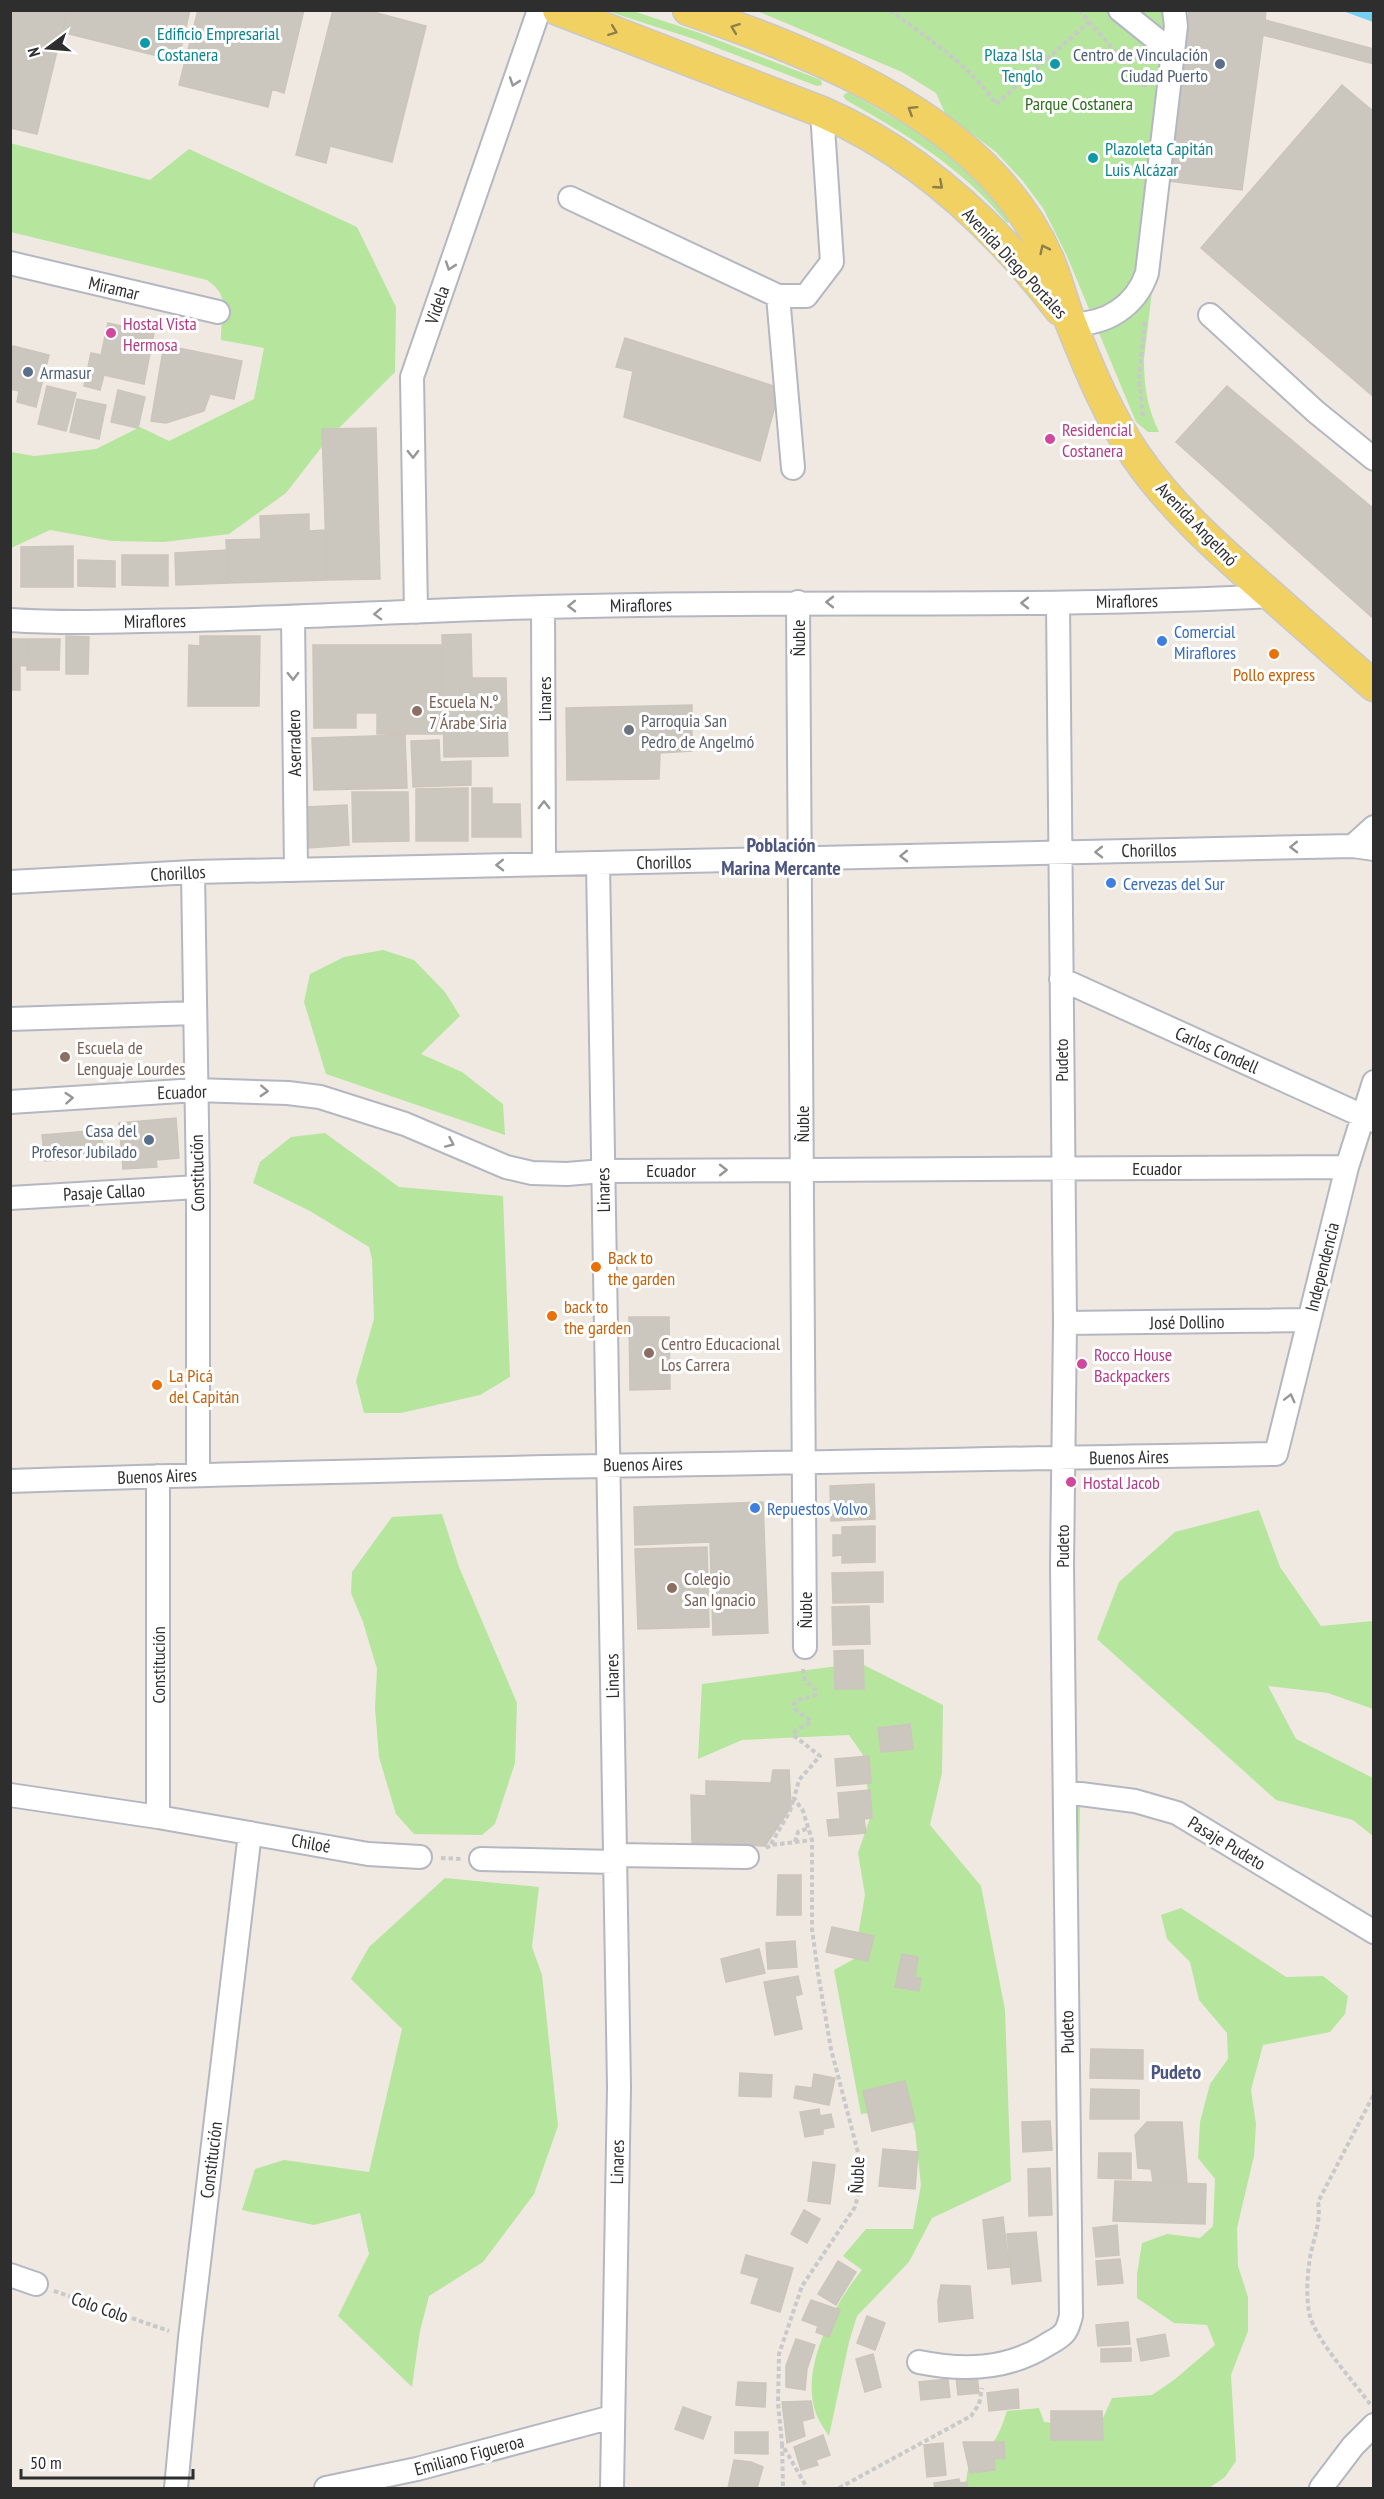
<svg xmlns="http://www.w3.org/2000/svg" width="1384" height="2499" viewBox="0 0 1384 2499" font-family="'PT Sans Narrow',sans-serif">
  <style>
    .green { fill: #b6e59e }
    .water { fill: #75cff0 }
    .building { fill: #cbc7bf; stroke: #cbc5ba; stroke-width: 1.5 }
    .lines { fill: none; stroke-linecap: round; stroke-linejoin: round }
    .minor-casing { stroke: #b4b7c1; stroke-width: 26 }
    .major-casing { stroke: #c9c9c9; stroke-width: 33 }
    .path { stroke: #c9c9c9; stroke-width: 4; stroke-dasharray: 4.5 3; stroke-linecap: butt }
    .minor { stroke: #fff; stroke-width: 22 }
    .major { stroke: #f2d163; stroke-width: 30 }
    .oneway { stroke: #908048 }
    .oneway2 { stroke: #969696 }
    .culture-dot { fill: #0f9aa8; stroke: #fff; stroke-width: 2 }
    .service-dot { fill: #5c6f8a; stroke: #fff; stroke-width: 2 }
    .hotel-dot { fill: #d1479c; stroke: #fff; stroke-width: 2 }
    .shop-dot { fill: #3f7fe0; stroke: #fff; stroke-width: 2 }
    .food-dot { fill: #e8710a; stroke: #fff; stroke-width: 2 }
    .education-dot { fill: #8d6e63; stroke: #fff; stroke-width: 2 }
    .worship-dot { fill: #6b7280; stroke: #fff; stroke-width: 2 }
    .labels { text-anchor: middle; dominant-baseline: central; stroke-width: 6; stroke-linejoin: round; paint-order: stroke }
    .culture-label { font-size: 18px; fill: #0d838f; stroke: #fff; text-anchor: start }
    .service-label { font-size: 18px; fill: #4e5e75; stroke: #fff; text-anchor: end }
    .park-label { font-size: 18px; fill: #2c6e1b; stroke: #fff }
    .street-label { font-size: 18px; fill: #2e2e2e; stroke: #fff }
    .hotel-label { font-size: 18px; fill: #b23c85; stroke: #fff; text-anchor: start }
    .shop-label { font-size: 18px; fill: #366cbe; stroke: #fff; text-anchor: start }
    .food-label { font-size: 18px; fill: #c56008; stroke: #fff; text-anchor: start }
    .education-label { font-size: 18px; fill: #785e54; stroke: #fff; text-anchor: start }
    .worship-label { font-size: 18px; fill: #5b616d; stroke: #fff; text-anchor: start }
    .neighbourhood-label { font-size: 20px; font-weight: bold; fill: #4d5680; stroke: #fff }
  </style>
  <rect width="100%" height="100%" fill="#efe9e1"/>
  <path class="green" d="M607 11H633L697 32 821 80 822 85 817 86 694 39Z
    M757 11H1185L1144 359C1144 386 1147 407 1159 432H1148L1136 422 1067 256 1043 208 1022 180 996 152 945 113 936 93 902 72Z
    M846 93H850L918 132 961 166 974 176 1012 221 1007 223C963 168 906 134 846 100L843 96Z
    M10 143 150 180 189 149 357 227 396 307 395 372 328 439 286 493 229 534 164 542 112 541 50 530 11 548V452L34 456 96 449 140 427 169 441 254 399 264 348 221 340C220 314 233 298 207 280L11 232Z
    M383 950 414 960 445 992 460 1016 421 1054 462 1072 503 1104 505 1135 326 1074 304 1002 310 974 344 957Z
    M325 1133 399 1187 503 1196 510 1377 480 1395 401 1413H364L356 1381 374 1319 372 1259 369 1247 310 1211 253 1183 260 1162 291 1137Z
    M1259 1510 1280 1567 1321 1626 1373 1621V1709L1328 1693 1268 1686 1296 1739 1373 1778V1836L1353 1820 1276 1800 1097 1639 1119 1582 1175 1532Z
    M442 1514 459 1567 517 1703 515 1763 495 1824 482 1835 414 1834 396 1814 379 1757 375 1708 377 1669 363 1622 351 1593 352 1572 392 1517Z
    M860 1663 943 1705 942 1773 930 1825 981 1886 1005 2010 1011 2181 932 2218 909 2262 857 2316 849 2342 829 2436C825 2430 820 2423 817 2416 798 2371 834 2304 862 2270L843 2256 866 2229H913L921 2185 915 2131 908 2109 861 2114 834 1970 854 1959 865 1895 858 1853 871 1815 863 1755 849 1735 742 1740 698 1759 702 1684Z
    M1080 1801 1077 1966 1069 1802Z
    M445 1878 539 1887 532 1947 542 1975 558 2126 534 2194 483 2262 429 2296 420 2331 412 2387 338 2316 369 2254 360 2213 314 2225 242 2210 255 2169 284 2160 369 2172 402 2029 351 1979 369 1947Z
    M1181 1908 1286 1977 1323 1976 1348 1996 1345 2014 1330 2032 1263 2045 1251 2090 1256 2124 1254 2156 1237 2228 1238 2266 1248 2297V2331L1231 2375 1236 2461 1225 2477 1209 2488H966C967 2458 972 2465 990 2446 999 2437 1003 2422 1007 2411L1039 2408 1044 2422 1054 2423 1103 2418 1112 2398 1152 2395 1174 2380 1215 2345 1207 2325 1174 2323 1137 2298V2274L1142 2243 1167 2234 1200 2238 1213 2226 1215 2179 1198 2158 1200 2122 1210 2084 1228 2059 1227 2033 1199 2000 1190 1962 1167 1939 1161 1915Z"/>
  <path class="water" d="M1343 11H1373V22Z"/>
  <path class="building" d="M10 10H67L37 134 10 128Z
    M67 10H190L178 61 61 32Z
    M198 10H304L284 93 272 89 268 107 179 85Z
    M333 10H366L426 26 392 162 330 146 326 163 296 155Z
    M1189 10H1266L1265 20 1374 49V64L1263 35 1242 190 1168 181Z
    M1342 85 1374 112V397L1201 248Z
    M108 323 154 333 144 384 104 375 100 390 84 386 91 353 101 355Z
    M625 338 780 388 760 461 624 417 633 371 616 367Z
    M164 345 242 361 234 399 210 394 204 411 166 423 151 421Z
    M13 346 49 355 36 407 17 402 19 391 10 389V351Z
    M47 386 76 393 66 431 38 424Z
    M1227 386 1374 509V619L1176 442Z
    M118 390 145 397 138 428 111 422Z
    M77 399 106 405 99 439 70 432Z
    M376 428 380 579 327 580 322 429Z
    M309 514V531L325 530 327 580 228 583 226 540 261 539 260 516Z
    M73 546V587H21V547Z
    M227 550 228 583 176 585 175 553Z
    M122 555H168V586L122 585Z
    M78 560 115 561V587L78 586Z
    M471 634 472 678H506L508 756 444 757 442 635Z
    M66 636 89 637 88 674H66Z
    M200 636H260L259 706H188L189 645 200 646Z
    M10 639H28L27 666 10 665Z
    M28 639H60L59 670H27Z
    M313 645H441L442 734H377V713H356V728H314Z
    M10 665H20V690H10Z
    M692 705V751L660 753 659 779 567 780 566 708Z
    M405 735 407 788 314 790 312 738Z
    M439 740 440 762 471 761V785L413 787 411 741Z
    M468 788V841H416V789Z
    M472 788H492V804H520L521 837H472Z
    M352 792H408L409 841 353 842Z
    M347 805 349 845 308 848 306 807Z
    M176 1118 179 1158 156 1160 157 1167 123 1169 119 1123Z
    M101 1130 104 1156 45 1161 42 1135Z
    M629 1317H669L670 1389 630 1390Z
    M874 1484 875 1519 831 1521 830 1486Z
    M763 1502 768 1633 713 1635 710 1542 635 1545 634 1507Z
    M875 1526V1562L842 1563V1555L833 1556V1535H842V1527Z
    M707 1547 709 1627 638 1629 635 1549Z
    M883 1572V1602L833 1603 832 1573Z
    M869 1606 870 1644 833 1645 832 1607Z
    M863 1650 864 1689H835L834 1651Z
    M910 1724 913 1749 881 1752 878 1728Z
    M869 1756 871 1783 837 1786 835 1759Z
    M773 1770H789L791 1807 765 1846 692 1843 691 1795 706 1796V1781L771 1783Z
    M870 1790 872 1818 864 1819 866 1833 829 1836 827 1820 840 1819 838 1793Z
    M778 1875H801V1915H777Z
    M832 1927 874 1936 868 1961 826 1952Z
    M795 1941 797 1967 768 1969 766 1943Z
    M759 1949 765 1973 726 1982 721 1959Z
    M902 1954 918 1957 915 1977 921 1978 919 1991 895 1987Z
    M798 1976 802 1994 795 1996 802 2029 775 2035 764 1982Z
    M1091 2049 1143 2050V2079L1090 2078Z
    M740 2073 772 2075 771 2097 739 2096Z
    M814 2074 835 2078 829 2105 794 2098 796 2086 812 2088Z
    M905 2081 915 2121 872 2131 863 2091Z
    M1091 2089 1139 2090V2119H1090Z
    M819 2109 820 2116 831 2114 834 2127 823 2129V2134L805 2137 800 2112Z
    M1050 2121 1052 2150 1023 2152 1022 2122Z
    M1147 2122H1182L1187 2183 1153 2182 1151 2169 1138 2168 1135 2135Z
    M883 2149 918 2152 915 2189 879 2186Z
    M1099 2153H1131V2179L1098 2178Z
    M813 2162 835 2165 830 2204 808 2201Z
    M1050 2168 1052 2215 1029 2216 1028 2169Z
    M1115 2181 1206 2184 1205 2224 1113 2221Z
    M804 2210 820 2219 807 2243 791 2234Z
    M1003 2217 1009 2267 988 2269 983 2220Z
    M1117 2225 1119 2255 1096 2257 1093 2228Z
    M1036 2232 1041 2281 1012 2284 1007 2234Z
    M746 2255 793 2268 780 2312 751 2303 759 2278 741 2273Z
    M1120 2259 1123 2283 1098 2285 1096 2261Z
    M838 2261 856 2272 836 2305 818 2294Z
    M941 2285 970 2286 973 2318 939 2322 938 2301Z
    M811 2300 840 2310 829 2337 816 2332 818 2326 802 2320Z
    M867 2316 885 2323 875 2350 857 2343Z
    M1128 2322 1130 2344 1098 2346 1096 2325Z
    M1165 2334 1169 2356 1141 2361 1137 2339Z
    M796 2339 815 2345 807 2369 805 2390 786 2387V2366Z
    M1131 2348V2361L1101 2362V2349Z
    M873 2354 881 2387 865 2392 856 2359Z
    M977 2375 979 2393 958 2395 956 2377Z
    M948 2379 950 2397 921 2400 919 2382Z
    M738 2382 766 2383 765 2407 736 2405Z
    M1018 2389 1019 2408 989 2411 987 2393Z
    M811 2401 814 2418 802 2421 805 2436 787 2443 782 2402Z
    M683 2407 711 2417 703 2439 675 2429Z
    M1051 2411H1102L1103 2440H1051Z
    M735 2432H768V2454L735 2453Z
    M823 2435 830 2455 816 2460 818 2465 801 2470 794 2447Z
    M963 2442H1004L1005 2459 994 2458 995 2470 970 2473Z
    M943 2443 946 2475 927 2477 924 2445Z
    M734 2460 751 2462 763 2467 757 2488H728Z
    M959 2479 960 2483 967 2482 968 2488H935L934 2483Z"/>
  <g class="lines">
    <g class="minor-casing">
      <path id="minor" d="M1120 10 1161 43 1172 58
        M570 198 778 296H806L832 262 822 112
        M10 263 218 312
        M778 296 793 468
        M1210 315 1316 412 1374 459
        M1071 324C1106 325 1136 306 1147 273L1176 26 1174 10
        M798 602 805 1647
        M543 607 544 864
        M416 612 412 377 539 10
        M293 617 296 870
        M10 620C72 624 133 621 194 620 310 617 427 610 543 607 786 599 1029 609 1272 596
        M1353 846 1374 827
        M598 863 619 2087 612 2488
        M193 872 198 1187V1474
        M10 882 193 872 1353 846 1374 849
        M1061 979 1374 1121
        M10 1019 195 1013
        M10 1102 196 1090 288 1093 320 1097 405 1124 506 1167 532 1173 567 1174 603 1171 1347 1167
        M10 1198 198 1187
        M1065 1323 1308 1320
        M10 1481C432 1467 854 1462 1276 1454L1347 1167 1374 1082
        M1065 1792 1135 1801 1177 1813 1374 1932
        M10 1795 158 1817 368 1854 420 1857
        M158 1817V1476
        M615 1855 747 1857
        M481 1859 615 1862
        M10 2275 36 2284
        M919 2362C963 2371 1006 2370 1045 2346 1051 2342 1059 2339 1064 2333 1068 2329 1069 2322 1071 2316L1062 1566 1065 1323 1058 603
        M176 2488 190 2338 250 1833
        M326 2488 417 2469 612 2417
        M1321 2488 1353 2446 1374 2425"/>
    </g>
    <g class="major-casing">
      <path id="major" d="M558 10 822 112C917 153 997 228 1060 310
        M688 10C822 56 989 121 1049 260 1058 281 1063 304 1072 326 1090 371 1109 417 1136 456 1171 507 1218 549 1265 590 1301 622 1337 654 1374 686"/>
    </g>
    <path class="path" d="M890 10C928 39 969 64 996 104L1089 22
      M1079 10 1146 87
      M1143 416 1139 379 1145 319
      M803 1669 805 1681 815 1689 816 1695 798 1700 794 1704C794 1715 806 1714 811 1722L796 1730 793 1735 820 1756 799 1780 794 1798 803 1811 812 1840V1929L818 1973 831 2049 861 2164 860 2187 855 2207 802 2286 779 2354 778 2403 782 2444 807 2488
      M795 1842 798 1832 809 1828
      M771 1844 790 1811 794 1798
      M766 1848 771 1845 812 1840
      M441 1858 461 1859
      M54 2291 169 2331
      M1370 2404C1354 2382 1316 2340 1310 2316 1306 2300 1307 2281 1309 2265 1311 2243 1322 2224 1318 2202L1374 2094
      M782 2444 783 2488
      M839 2488 971 2416 979 2404 982 2388"/>
    <use href="#minor" class="minor"/>
    <use href="#major" class="major"/>
  </g>
  <defs><path id="oneway-chevron" d="M-2-3.5L2.5 0L-2 3.5" fill="none" stroke-width="1.6" stroke-linecap="round" stroke-linejoin="round" transform="scale(1.5)"/></defs>
  <g class="oneway">
    <use href="#oneway-chevron" transform="translate(735 28) rotate(-159)"/>
    <use href="#oneway-chevron" transform="translate(613 31) rotate(21)"/>
    <use href="#oneway-chevron" transform="translate(912 110) rotate(-148)"/>
    <use href="#oneway-chevron" transform="translate(939 185) rotate(41)"/>
    <use href="#oneway-chevron" transform="translate(1044 249) rotate(-116)"/>
  </g>
  <g class="oneway2">
    <use href="#oneway-chevron" transform="translate(514 82) rotate(109)"/>
    <use href="#oneway-chevron" transform="translate(450 266) rotate(109)"/>
    <use href="#oneway-chevron" transform="translate(413 454) rotate(89)"/>
    <use href="#oneway-chevron" transform="translate(830 602) rotate(-180)"/>
    <use href="#oneway-chevron" transform="translate(1025 603) rotate(-180)"/>
    <use href="#oneway-chevron" transform="translate(572 606) rotate(179)"/>
    <use href="#oneway-chevron" transform="translate(378 614) rotate(178)"/>
    <use href="#oneway-chevron" transform="translate(293 676) rotate(89)"/>
    <use href="#oneway-chevron" transform="translate(544 805) rotate(-90)"/>
    <use href="#oneway-chevron" transform="translate(1294 847) rotate(179)"/>
    <use href="#oneway-chevron" transform="translate(1099 852) rotate(179)"/>
    <use href="#oneway-chevron" transform="translate(904 856) rotate(179)"/>
    <use href="#oneway-chevron" transform="translate(500 865) rotate(179)"/>
    <use href="#oneway-chevron" transform="translate(264 1091) rotate(3)"/>
    <use href="#oneway-chevron" transform="translate(69 1098) rotate(-4)"/>
    <use href="#oneway-chevron" transform="translate(450 1143) rotate(24)"/>
    <use href="#oneway-chevron" transform="translate(723 1170)"/>
    <use href="#oneway-chevron" transform="translate(1290 1398) rotate(-76)"/>
  </g>
  <g class="culture-dot">
    <circle cx="145" cy="43" r="6"/>
    <circle cx="1055" cy="64" r="6"/>
    <circle cx="1093" cy="158" r="6"/>
  </g>
  <g class="service-dot">
    <circle cx="1220" cy="64" r="6"/>
    <circle cx="28" cy="372" r="6"/>
    <circle cx="149" cy="1140" r="6"/>
  </g>
  <g class="hotel-dot">
    <circle cx="111" cy="333" r="6"/>
    <circle cx="1050" cy="439" r="6"/>
    <circle cx="1082" cy="1364" r="6"/>
    <circle cx="1071" cy="1482" r="6"/>
  </g>
  <g class="shop-dot">
    <circle cx="1162" cy="641" r="6"/>
    <circle cx="1111" cy="883" r="6"/>
    <circle cx="755" cy="1508" r="6"/>
  </g>
  <g class="food-dot">
    <circle cx="1274" cy="654" r="6"/>
    <circle cx="596" cy="1267" r="6"/>
    <circle cx="552" cy="1316" r="6"/>
    <circle cx="157" cy="1385" r="6"/>
  </g>
  <g class="education-dot">
    <circle cx="417" cy="711" r="6"/>
    <circle cx="65" cy="1057" r="6"/>
    <circle cx="649" cy="1353" r="6"/>
    <circle cx="672" cy="1588" r="6"/>
  </g>
  <circle class="worship-dot" cx="629" cy="730" r="6"/>
  <g class="labels">
    <g class="culture-label">
      <text x="157" y="33">Edificio Empresarial<tspan x="157" dy="21">Costanera</tspan></text>
      <text x="1043" y="54" text-anchor="end">Plaza Isla<tspan x="1043" dy="21">Tenglo</tspan></text>
      <text x="1105" y="148">Plazoleta Capitán<tspan x="1105" dy="21">Luis Alcázar</tspan></text>
    </g>
    <g class="service-label">
      <text x="1208" y="54">Centro de Vinculación<tspan x="1208" dy="21">Ciudad Puerto</tspan></text>
      <text x="40" y="372" text-anchor="start">Armasur</text>
      <text x="137" y="1130">Casa del<tspan x="137" dy="21">Profesor Jubilado</tspan></text>
    </g>
    <g class="park-label">
      <text x="1079" y="103">Parque Costanera</text>
    </g>
    <g class="street-label">
      <text transform="translate(1015 263) rotate(47)">Avenida Diego Portales</text>
      <text transform="translate(114 288) rotate(13)">Miramar</text>
      <text transform="translate(437 305) rotate(-71)">Videla</text>
      <text transform="translate(1197 524) rotate(46)">Avenida Angelmó</text>
      <text transform="translate(1127 601) rotate(-1)">Miraflores</text>
      <text transform="translate(641 605) rotate(-1)">Miraflores</text>
      <text transform="translate(155 621) rotate(-1)">Miraflores</text>
      <text transform="translate(798 638) rotate(-90)">Ñuble</text>
      <text transform="translate(544 699) rotate(-90)">Linares</text>
      <text transform="translate(294 743) rotate(-91)">Aserradero</text>
      <text transform="translate(1149 850) rotate(-1)">Chorillos</text>
      <text transform="translate(664 862) rotate(-1)">Chorillos</text>
      <text transform="translate(178 873) rotate(-3)">Chorillos</text>
      <text transform="translate(1217 1050) rotate(24)">Carlos Condell</text>
      <text transform="translate(1061 1060) rotate(-90)">Pudeto</text>
      <text transform="translate(182 1092) rotate(-2)">Ecuador</text>
      <text transform="translate(802 1124) rotate(-90)">Ñuble</text>
      <text x="1157" y="1168">Ecuador</text>
      <text x="671" y="1170">Ecuador</text>
      <text transform="translate(197 1173) rotate(-91)">Constitución</text>
      <text transform="translate(603 1190) rotate(-91)">Linares</text>
      <text transform="translate(104 1192) rotate(-3)">Pasaje Callao</text>
      <text transform="translate(1322 1267) rotate(-76)">Independencia</text>
      <text transform="translate(1187 1322) rotate(-1)">José Dollino</text>
      <text transform="translate(1129 1457) rotate(-1)">Buenos Aires</text>
      <text transform="translate(643 1464) rotate(-1)">Buenos Aires</text>
      <text transform="translate(157 1476) rotate(-2)">Buenos Aires</text>
      <text transform="translate(1062 1546) rotate(-90)">Pudeto</text>
      <text transform="translate(805 1610) rotate(-90)">Ñuble</text>
      <text transform="translate(158 1665) rotate(-90)">Constitución</text>
      <text transform="translate(612 1676) rotate(-91)">Linares</text>
      <text transform="translate(311 1843) rotate(10)">Chiloé</text>
      <text transform="translate(1227 1843) rotate(31)">Pasaje Pudeto</text>
      <text transform="translate(1067 2032) rotate(-91)">Pudeto</text>
      <text transform="translate(211 2160) rotate(-83)">Constitución</text>
      <text transform="translate(617 2162) rotate(-89)">Linares</text>
      <text transform="translate(857 2175) rotate(-88)">Ñuble</text>
      <text transform="translate(100 2307) rotate(19)">Colo Colo</text>
      <text transform="translate(469 2455) rotate(-15)">Emiliano Figueroa</text>
    </g>
    <g class="hotel-label">
      <text x="123" y="323">Hostal Vista<tspan x="123" dy="21">Hermosa</tspan></text>
      <text x="1062" y="429">Residencial<tspan x="1062" dy="21">Costanera</tspan></text>
      <text x="1094" y="1354">Rocco House<tspan x="1094" dy="21">Backpackers</tspan></text>
      <text x="1083" y="1482">Hostal Jacob</text>
    </g>
    <g class="shop-label">
      <text x="1174" y="631">Comercial<tspan x="1174" dy="21">Miraflores</tspan></text>
      <text x="1123" y="883">Cervezas del Sur</text>
      <text x="767" y="1508">Repuestos Volvo</text>
    </g>
    <g class="food-label">
      <text x="1274" y="674" text-anchor="middle">Pollo express</text>
      <text x="608" y="1257">Back to<tspan x="608" dy="21">the garden</tspan></text>
      <text x="564" y="1306">back to<tspan x="564" dy="21">the garden</tspan></text>
      <text x="169" y="1375">La Picá<tspan x="169" dy="21">del Capitán</tspan></text>
    </g>
    <g class="education-label">
      <text x="429" y="701">Escuela N.º<tspan x="429" dy="21">7 Árabe Siria</tspan></text>
      <text x="77" y="1047">Escuela de<tspan x="77" dy="21">Lenguaje Lourdes</tspan></text>
      <text x="661" y="1343">Centro Educacional<tspan x="661" dy="21">Los Carrera</tspan></text>
      <text x="684" y="1578">Colegio<tspan x="684" dy="21">San Ignacio</tspan></text>
    </g>
    <g class="worship-label">
      <text x="641" y="720">Parroquia San<tspan x="641" dy="21">Pedro de Angelmó</tspan></text>
    </g>
    <g class="neighbourhood-label">
      <text x="781" y="845">Población<tspan x="781" dy="23">Marina Mercante</tspan></text>
      <text x="1176" y="2072">Pudeto</text>
    </g>
  </g>
  <rect width="1384" height="2499" fill="none" stroke="#2e2e2e" stroke-width="24"/>
  <g transform="translate(48 48) rotate(254)" stroke="#ffffff" stroke-width="4.5" paint-order="stroke">
  <path d="M0-4.5L10 22L0 15L-10 22Z" fill="#2e2e2e"/>
  <text y="-9" font-size="16" font-weight="bold" text-anchor="middle" fill="#2e2e2e">N</text>
  </g>
  <path d="M21 2469v9h172v-9" fill="none" stroke="#2e2e2e" stroke-width="3"/>
  <text x="30" y="2469" font-size="18" fill="#2e2e2e" stroke="#ffffff" stroke-width="4.5" paint-order="stroke">50 m</text>
</svg>
